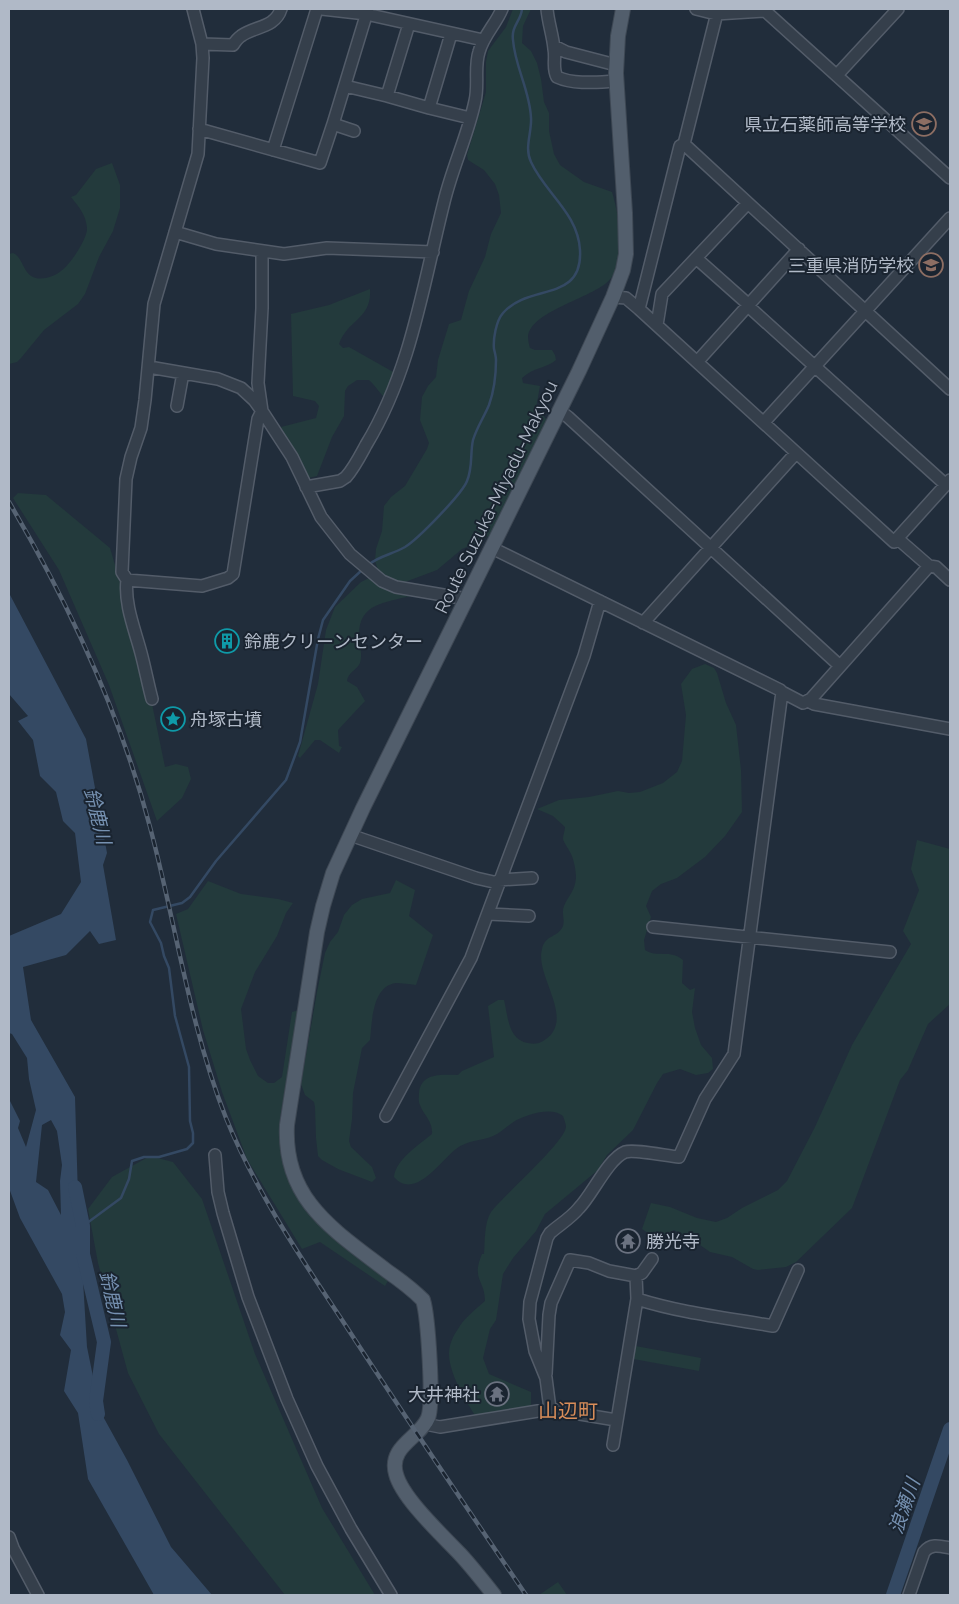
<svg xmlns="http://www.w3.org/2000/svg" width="959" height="1604" viewBox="0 0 959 1604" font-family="Raleway,'Noto Sans JP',sans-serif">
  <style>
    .green { fill: #233a3c }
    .water { fill: #344963; fill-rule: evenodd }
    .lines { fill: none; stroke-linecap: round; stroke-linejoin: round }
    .stream { stroke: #344963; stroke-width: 2.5 }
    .river { stroke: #344963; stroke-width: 14 }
    .minor-casing { stroke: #535c69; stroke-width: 14 }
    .major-casing { stroke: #3e4854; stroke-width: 16 }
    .minor { stroke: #353f4b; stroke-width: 11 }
    .major { stroke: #525e6c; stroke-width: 14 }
    .rail-casing { stroke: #566373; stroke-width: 4.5 }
    .rail { stroke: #1a2430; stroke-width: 2.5; stroke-dasharray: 8; stroke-linecap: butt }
    .labels { text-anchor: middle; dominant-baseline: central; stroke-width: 4; stroke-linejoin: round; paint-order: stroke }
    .poi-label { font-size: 18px; fill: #b0b9c7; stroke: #1a2430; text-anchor: end }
    .street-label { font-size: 18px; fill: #b0b9c7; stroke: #1a2430 }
    .water-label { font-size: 19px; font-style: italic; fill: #7691b1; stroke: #1a2430 }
    .quarter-label { font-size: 20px; fill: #d98d59; stroke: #1a2430 }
  </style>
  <rect width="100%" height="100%" fill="#212d3b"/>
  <path class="green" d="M513 9H531L523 26 522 43 531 51 537 63 541 79 544 102 549 113V131L554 154 560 165 584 182 612 192C619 216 627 256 611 278 598 297 530 310 528 337 528 340 529 345 530 348L535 350H552L555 355 556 360C545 369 534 367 522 378L523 383 540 386 536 408 548 421 492 533 483 540 462 549 437 570 405 582 393 583 379 573 375 561 376 549 382 531 384 506 391 497 405 486 427 449 429 443 420 420 422 397 428 386 436 377 438 360 449 324 461 320 469 291 485 257 491 234 501 213 499 195 495 184 484 170 468 160 467 155 486 92V62L488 51 506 27Z
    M112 163 120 185V208L113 231 99 257 85 294 78 304 44 330 21 358 17 362 9 364V254L13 253C24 258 22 274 36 278 44 280 55 276 61 271 70 265 88 238 87 228 86 215 79 207 71 197L76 195 96 169Z
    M370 289C372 319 348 319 339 344L343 348 349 347 395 373 388 400C382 397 376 386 369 380H357L348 386 345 391 344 416 332 437 317 476 308 478 281 427 316 418 319 406 315 401 293 396 291 314 329 305Z
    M18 493 46 495 110 548 143 660 165 767 176 764 188 767 191 779 182 798 157 821 109 685 59 570 13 498Z
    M371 577 411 591 410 596C385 603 359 603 359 635 359 644 363 653 360 663 357 670 348 672 347 681L357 687 365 701 338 730 339 746 342 747 339 753 320 740H315L300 758 298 756 318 684 326 630 335 607 361 582Z
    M705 664 714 668 717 673 726 703 736 725 741 770 742 812 725 836 705 857 677 878 661 884 652 891 646 906 651 917 644 940 645 950C656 958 671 949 683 960L682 983 690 990 695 988 692 1012 695 1028 701 1045 712 1058 713 1069 708 1073 696 1075 680 1069 663 1074 657 1083 633 1130 607 1155 598 1170 545 1214 536 1231 513 1258 503 1274 496 1320 490 1329 483 1358 489 1374 531 1392V1406L477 1418C466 1402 449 1373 449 1354 449 1345 453 1336 458 1329 464 1318 476 1309 485 1301 485 1280 471 1280 482 1254H484C485 1242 484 1223 491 1212 504 1195 564 1143 566 1127 566 1124 564 1119 563 1116 551 1106 524 1115 512 1123 506 1127 500 1133 493 1136 481 1141 467 1140 456 1149 441 1160 415 1201 394 1177 396 1159 419 1145 432 1134 433 1121 424 1116 420 1105 418 1101 419 1097 419 1093 421 1072 443 1075 458 1075L462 1071 494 1057 488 1006 498 1000H504C508 1016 508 1040 528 1043 532 1044 535 1044 539 1043 581 1024 534 977 542 949 545 935 556 938 562 928 566 922 561 913 564 906 568 896 575 891 576 878 576 871 574 859 570 852 568 848 564 843 563 839 563 836 565 830 565 827L553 816 537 809 559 800 589 797 618 791 629 793 640 792 663 783 677 772 682 761 686 715 681 684 692 669Z
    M917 840 950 849V1004L928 1024 908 1070 900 1080 852 1208 796 1262 786 1267 758 1270 753 1269 732 1257 710 1252 700 1245 674 1230 657 1239 642 1229 651 1203 670 1207 697 1218 716 1222 727 1218 742 1208 778 1190 787 1181 815 1127 852 1045 911 944 903 931 919 890 911 869Z
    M396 880 415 890 409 916 433 935 416 985C409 984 402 983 396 983 372 986 372 1022 370 1040L362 1048 353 1093 352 1119 349 1141 351 1147 372 1167 376 1178 372 1182 338 1169 322 1160 318 1156 316 1138 315 1107 314 1102 305 1095 301 1084 317 992 325 953 330 942 338 932 344 915 352 905 362 899 390 893Z
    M208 881 241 894 278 899 293 903 286 913 277 936 255 972 241 1009 246 1049 250 1060 258 1076 268 1083H274L282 1077 292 1012 299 1010 280 1118V1151L286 1175 299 1194 389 1279 385 1286 320 1242 302 1249 247 1159 222 1092 203 1030 176 914 188 909Z
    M150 1156 173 1162 202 1199 255 1354 322 1508 375 1595H285L159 1434 128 1373 98 1263 88 1209 112 1177Z
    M630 1345 701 1358 699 1371 628 1358Z
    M558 1582 567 1595H539Z"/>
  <path class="water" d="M9 593 86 739 107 853 103 865 116 940 99 944 90 931 66 955 23 967 31 1020 75 1097 78 1197 87 1347 100 1411 127 1460 171 1547 212 1595H154L88 1479 78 1413 64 1391 71 1350 60 1335 65 1312 62 1294 20 1218 9 1188V1099L20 1121 18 1128 26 1147 36 1110 29 1079 27 1058 12 1034 9 1033V936L61 914 81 882 75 833 63 821 56 792 40 776 33 740 18 721 28 716 9 694ZM51 1120 57 1131 62 1165 60 1181 61 1215 48 1190 36 1182 42 1125Z"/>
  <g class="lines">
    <path class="stream" d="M368 565C379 556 393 554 405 547 418 539 462 494 467 481 473 467 470 453 473 440 477 427 484 417 489 405 494 391 496 375 496 360 496 357 495 353 494 349 493 339 496 321 503 313 529 283 583 303 580 250 578 213 545 193 531 162 524 148 532 132 531 118 530 91 515 67 513 40 511 26 521 21 522 9
      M83 1226 121 1198 129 1179 132 1161 144 1157H159L187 1149 193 1143V1133L190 1121 189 1067 175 1016 169 968 164 956 161 943 150 922 153 910 182 903 190 897 216 861 286 780 300 742 318 639 323 620 350 581 362 570"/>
    <path class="river" d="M75 1187 83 1226V1254L104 1342 96 1401 98 1414
      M893 1595 950 1429"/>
    <g class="minor-casing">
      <path id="minor" d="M193 9 202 44 203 58 198 154 154 304 145 400 141 428 131 457 126 479 122 572 127 580 202 586 228 578 233 574 258 419 262 411 258 383 262 308V252
        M322 9 366 14 483 40
        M547 9C548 22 553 36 554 49 556 59 552 68 557 77 574 85 598 82 616 81
        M696 9 716 14 765 11
        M763 9 950 178
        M409 24 387 96 429 108 451 34
        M202 44 233 45C235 42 238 38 241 36 255 26 275 28 281 9
        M554 46 566 52 616 65
        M837 75 898 9
        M345 86 387 96
        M429 108 470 118
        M333 124 354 131
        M199 129 320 163 333 124 368 9
        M684 144 950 389
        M273 150 317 9
        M175 232 216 244 284 254 327 248 433 252
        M696 258 749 305
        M613 297 626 298 639 309 894 542 950 480
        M748 306 946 485
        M639 309 680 146 684 144 718 9
        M657 325 662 294 748 203
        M697 362 799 249
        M149 367 218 379 241 388 254 400 262 411 292 457 321 517 350 554 382 581 396 587 467 599
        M177 406 183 373
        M560 411 568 417 840 666
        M764 422 950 218
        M306 487 340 481 346 477C354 468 360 456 366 445 411 371 423 285 444 202 452 168 468 135 475 101 479 85 474 67 479 52 483 36 496 24 502 9
        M898 539 929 566 936 567 950 580
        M492 548 780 690 782 692 803 703 811 699 929 566
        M127 580C124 604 135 630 141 653 145 668 148 684 152 699
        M643 623 796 453
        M808 701 814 704 950 729
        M350 835 476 878 498 883
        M499 880 532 878
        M488 914 529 916
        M653 927 890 952
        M386 1116 471 958 584 656 600 601
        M215 1155 218 1192 223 1213 248 1297 287 1399 317 1466 351 1529 391 1595
        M636 1276 642 1273 652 1259
        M637 1299C681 1313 727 1318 773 1326L798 1270
        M546 1374 549 1315 551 1303 570 1260 589 1263 609 1271 636 1276 637 1299 613 1445
        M550 1409 546 1378 535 1351 529 1319 530 1302 547 1238 550 1233C559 1225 571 1218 579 1208 592 1195 608 1159 625 1152 634 1149 667 1156 679 1157L705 1099 734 1054 782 692
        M425 1424 440 1427 550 1409 616 1420
        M9 1537 13 1548 38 1595
        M909 1595 924 1552C931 1543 940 1546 950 1548"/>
    </g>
    <g class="major-casing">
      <path id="major" d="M494 1595C483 1581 472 1567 460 1554 442 1535 402 1498 396 1474 388 1446 420 1438 428 1418 434 1403 428 1316 423 1300 412 1289 400 1280 387 1271 334 1230 283 1200 287 1125L317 932 323 906 333 873 363 808 579 371 613 297 623 270 626 254 625 213 616 73 618 36 623 9"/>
    </g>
    <use href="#minor" class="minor"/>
    <use href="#major" class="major"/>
    <g class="rail-casing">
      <path id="rail" d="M9 502C69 604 120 712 150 827 176 924 189 1024 226 1118 255 1190 299 1255 342 1320 402 1412 464 1504 526 1595"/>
    </g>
    <use href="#rail" class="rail"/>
  </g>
  <defs>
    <g id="school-ring" transform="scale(1.25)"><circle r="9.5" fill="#1a2430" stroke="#8d6e63" stroke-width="1.5"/><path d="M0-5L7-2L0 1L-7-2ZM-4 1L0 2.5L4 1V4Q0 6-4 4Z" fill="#8d6e63"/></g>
    <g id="building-ring" transform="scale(1.25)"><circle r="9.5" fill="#1a2430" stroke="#0f9aa8" stroke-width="1.5"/><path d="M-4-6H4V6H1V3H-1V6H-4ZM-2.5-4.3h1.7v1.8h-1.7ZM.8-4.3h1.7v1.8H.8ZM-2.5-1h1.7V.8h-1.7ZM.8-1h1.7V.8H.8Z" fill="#0f9aa8"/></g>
    <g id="sight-ring" transform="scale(1.25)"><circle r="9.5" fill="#1a2430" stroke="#0f9aa8" stroke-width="1.5"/><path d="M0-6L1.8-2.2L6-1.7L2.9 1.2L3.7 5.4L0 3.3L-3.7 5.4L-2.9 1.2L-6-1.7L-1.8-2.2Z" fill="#0f9aa8"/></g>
    <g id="temple-ring" transform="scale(1.25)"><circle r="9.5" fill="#1a2430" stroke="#6b7280" stroke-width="1.5"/><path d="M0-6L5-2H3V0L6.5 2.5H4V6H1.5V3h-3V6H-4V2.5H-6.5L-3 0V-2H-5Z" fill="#6b7280"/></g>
  </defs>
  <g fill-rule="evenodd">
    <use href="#school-ring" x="924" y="124"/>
    <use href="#school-ring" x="931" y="265"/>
    <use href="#building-ring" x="227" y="641"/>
    <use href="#sight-ring" x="173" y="719"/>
    <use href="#temple-ring" x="628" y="1241"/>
    <use href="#temple-ring" x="497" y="1394"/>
  </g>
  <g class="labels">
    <g class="poi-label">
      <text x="906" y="124">県立石薬師高等学校</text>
      <text x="914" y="265">三重県消防学校</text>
      <text x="244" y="641" text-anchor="start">鈴鹿クリーンセンター</text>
      <text x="190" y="719" text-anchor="start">舟塚古墳</text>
      <text x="646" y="1241" text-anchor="start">勝光寺</text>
      <text x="480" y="1394">大井神社</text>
    </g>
    <g class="street-label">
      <text transform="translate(496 497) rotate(-64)">Route Suzuka-Miyadu-Makyou</text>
    </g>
    <g class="water-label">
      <text transform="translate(98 816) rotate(76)">鈴鹿川</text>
      <text transform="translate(113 1299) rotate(77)">鈴鹿川</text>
      <text transform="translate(904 1506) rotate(-71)">浪瀬川</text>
    </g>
    <g class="quarter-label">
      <text x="568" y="1411">山辺町</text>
    </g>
  </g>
  <rect width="959" height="1604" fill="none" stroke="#b0b9c7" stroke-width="20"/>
</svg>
